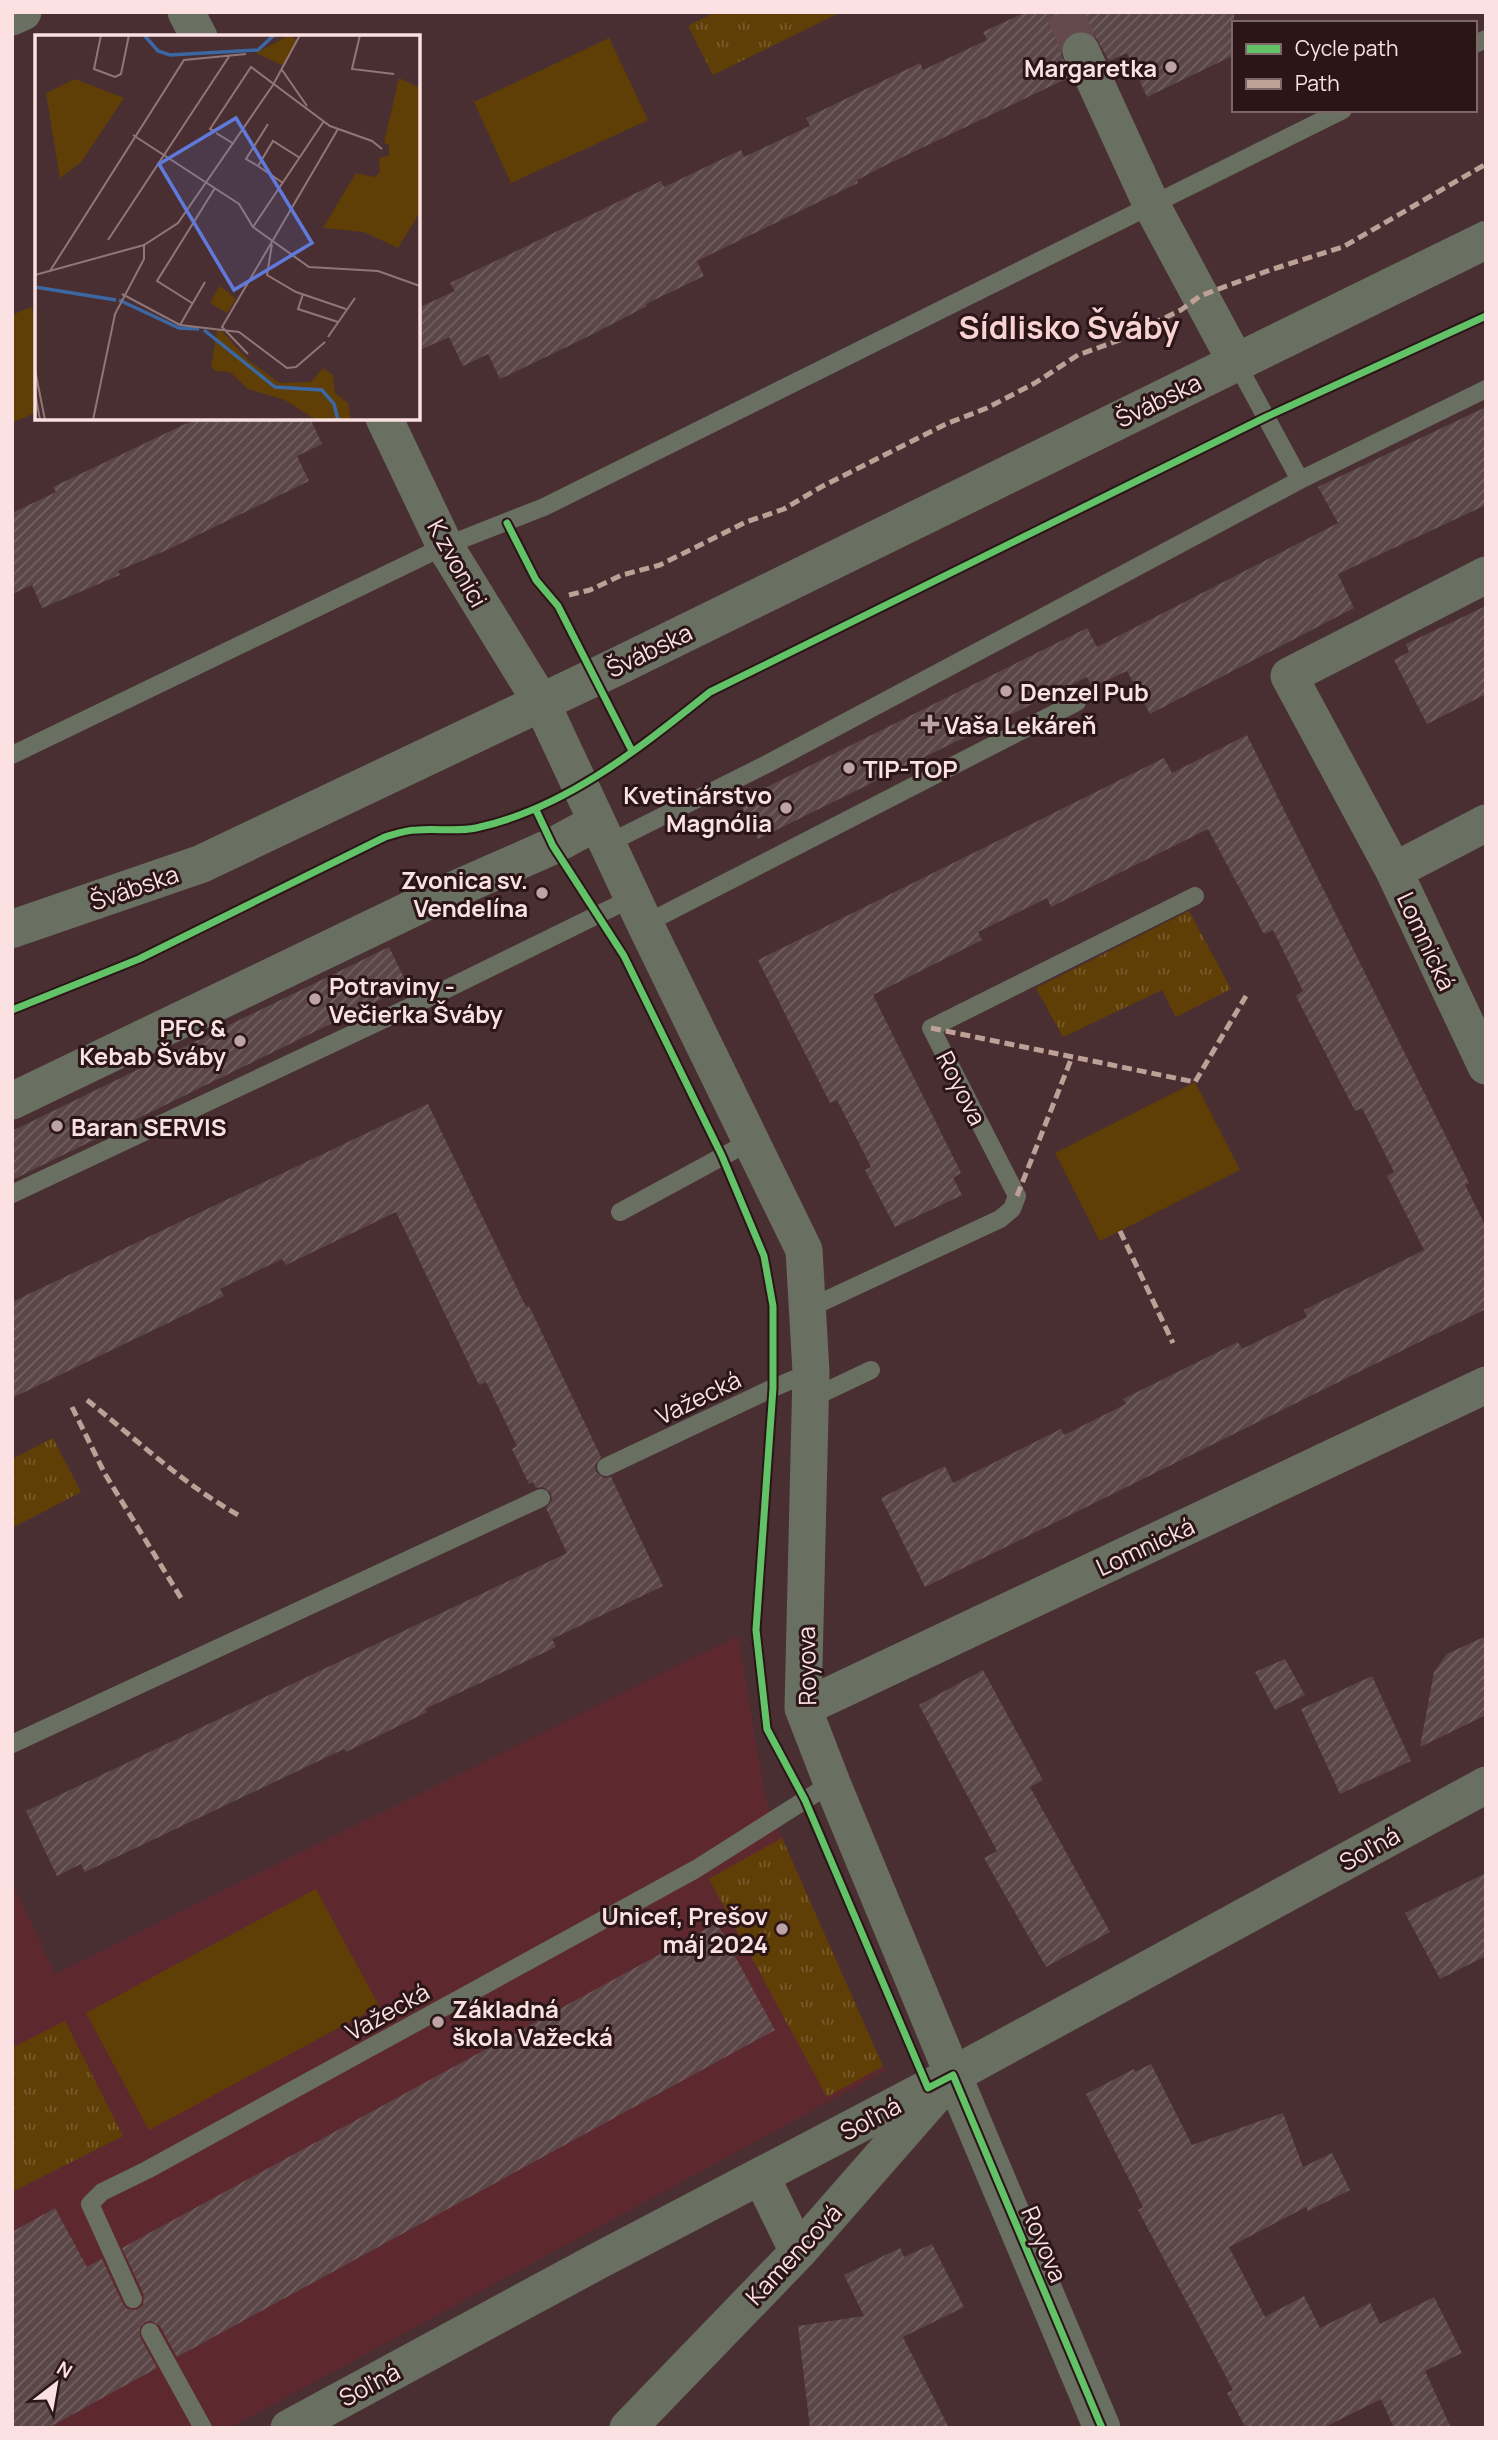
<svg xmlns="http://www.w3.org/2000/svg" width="1498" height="2440" viewBox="0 0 1498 2440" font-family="Manrope,sans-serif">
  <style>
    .built { fill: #5d292e }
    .grass { fill: url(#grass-tufts) }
    .garden { fill: #603f07 }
    .building { fill: url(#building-hatch) }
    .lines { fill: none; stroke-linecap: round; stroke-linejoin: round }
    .minor-tunnel { stroke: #644a4c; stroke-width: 37; stroke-dasharray: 37 18; stroke-linecap: butt }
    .service { stroke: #696f61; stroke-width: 18 }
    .minor { stroke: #696f61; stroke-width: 37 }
    .tertiary { stroke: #696f61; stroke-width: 38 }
    .quiet { stroke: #bda197; stroke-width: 5; stroke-dasharray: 10 5; stroke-linecap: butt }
    .cycleway-casing { stroke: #2b1517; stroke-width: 11 }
    .cycleway { stroke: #61c268; stroke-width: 7 }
    .poi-dot { fill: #bda3a4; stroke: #2b1517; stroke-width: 2.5 }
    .labels { text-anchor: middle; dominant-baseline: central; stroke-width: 6; stroke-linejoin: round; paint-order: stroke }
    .poi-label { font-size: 24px; font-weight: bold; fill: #fbe1e2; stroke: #2b1517; text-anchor: start }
    .street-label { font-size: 24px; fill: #fbe1e2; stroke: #2b1517 }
    .district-label { font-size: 32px; font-weight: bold; fill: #f9d3d4; stroke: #2b1517 }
    .inset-river { fill: none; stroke: #3b67a3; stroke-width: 3.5 }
    .inset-road { fill: none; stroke: #907678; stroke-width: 2 }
    .view { fill: #607adb; fill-opacity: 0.15; stroke: #607adb; stroke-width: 3.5 }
    .inset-edge { fill: none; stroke: #fbe1e2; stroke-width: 3.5 }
  </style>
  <defs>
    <pattern id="grass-tufts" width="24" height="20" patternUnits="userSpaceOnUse" patternTransform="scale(1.75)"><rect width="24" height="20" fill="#603f07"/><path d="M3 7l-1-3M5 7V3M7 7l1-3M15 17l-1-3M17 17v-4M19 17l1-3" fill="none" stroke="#785a2b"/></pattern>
    <pattern id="building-hatch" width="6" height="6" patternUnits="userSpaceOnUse" patternTransform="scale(1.75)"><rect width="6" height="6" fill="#5b4647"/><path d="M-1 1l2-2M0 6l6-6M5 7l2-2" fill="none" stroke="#736061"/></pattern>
  </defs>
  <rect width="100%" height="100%" fill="#492f31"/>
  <path class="built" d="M738 1636 766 1801 885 2071 230 2428H12V1882L55 1974Z"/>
  <path class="grass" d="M716 12H841L713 75 688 26Z
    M1189 911 1231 989 1176 1017 1162 990 1063 1037 1036 988Z
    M53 1438 81 1492 12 1528V1459Z
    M782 1838 883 2066 827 2097 709 1879Z
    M65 2021 123 2136 12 2192V2048Z"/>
  <path class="garden" d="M609 38 648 120 511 183 474 102Z
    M31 307 37 319V412L12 423V315Z
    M1195 1082 1240 1170 1100 1241 1055 1153Z
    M316 1889 379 2006 149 2130 86 2013Z"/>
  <path class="building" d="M1026 12H1234V55L1147 97 1127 53 1109 61 1094 34 1084 30 1073 32 1064 39 1060 50 1070 77 884 166 857 180 858 183 697 261 704 276 646 304 647 306 583 339 500 379 488 354 463 366 449 337 418 351V308L455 291 450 283 661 181 664 187 741 150 744 157 810 126 806 118 920 63 923 70 987 40 983 32Z
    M1486 407V505L1338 574 1354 608 1150 714 1127 671 1092 687 1087 677 758 839 739 801 1087 628 1097 647 1338 523 1318 487Z
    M198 418H310L322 444 297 456 309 481 169 549 118 571 120 575 42 608 32 585 12 594V513L56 492 53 487Z
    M1486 606V694L1427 724 1394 660 1409 652 1406 644Z
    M1247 735 1469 1183 1465 1185 1486 1227V1309L925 1587 881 1498 945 1466 953 1483 1061 1429 1064 1435 1126 1404 1123 1399 1238 1342 1242 1349 1307 1317 1304 1310 1424 1250 1387 1176 1394 1172 1362 1108 1355 1111 1296 996 1303 991 1273 930 1264 934 1208 829 1051 907 1047 898 978 932 982 940 873 995 961 1173 953 1178 962 1195 895 1227 865 1170 871 1167 837 1100 830 1103 758 960 1164 758 1172 773Z
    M389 947 408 986 12 1180V1131Z
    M428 1104 526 1307 529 1306 601 1457 595 1465 596 1472 604 1478 611 1477 663 1586 552 1639 556 1647 425 1709 427 1712 346 1752 344 1749 85 1872 81 1864 57 1876 26 1811 567 1553 546 1508 552 1500 551 1493 543 1487 536 1488 533 1482 529 1484 512 1449 517 1446 486 1382 479 1385 396 1212 286 1265 282 1259 220 1289 224 1296 12 1398V1302Z
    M1486 1636V1715L1420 1747 1434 1672 1447 1654Z
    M1285 1659 1305 1695 1275 1710 1255 1672Z
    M983 1670 1043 1780 1030 1787 1110 1932 1046 1967 984 1858 997 1851 919 1705Z
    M1372 1676 1411 1761 1340 1794 1301 1709Z
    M1486 1873V1956L1440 1979 1405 1913Z
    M717 1923 775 2030 177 2357 160 2326 151 2321 145 2322 140 2327V2337L157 2368 48 2428H12V2232L55 2208 87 2267 102 2259 123 2304 127 2309 137 2310 143 2305 144 2295 122 2248Z
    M1151 2064 1192 2145 1283 2113 1303 2167 1332 2153 1350 2190 1308 2211 1306 2207 1229 2247 1265 2317 1304 2296 1320 2328 1370 2303 1380 2324 1434 2297 1462 2353 1425 2371 1451 2428H1394L1381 2399 1323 2428H1246L1227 2393 1233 2390 1138 2210 1143 2207 1086 2094 1134 2069 1135 2072Z
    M932 2244 964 2307 903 2337 949 2428H810L798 2326 864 2316 844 2275 900 2248 904 2257Z"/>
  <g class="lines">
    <path class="minor-tunnel" d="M1064 12 1081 51"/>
    <path class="service" d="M1475 44 1486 39
      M1236 362 1300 480
      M12 755 445 546 544 507 1343 110
      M607 844 767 764 1300 480 1486 389
      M645 924 1077 702
      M12 1194 410 1007 634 897
      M620 1212 751 1141
      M807 1309 1000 1219 1012 1209 1017 1196 931 1028 1195 896
      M810 1399 871 1370
      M606 1467 773 1388 811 1372
      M12 1744 541 1498
      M133 2299 90 2204 102 2192 147 2170 696 1869 832 1783
      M150 2332 203 2428"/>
    <path class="minor" d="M186 12 199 37
      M12 17 23 12
      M1081 51 1152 206 1236 362
      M384 418 445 546 541 702 645 924 804 1250 811 1372 803 1708 832 1783 953 2075 1102 2428
      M1486 823 1394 871 1486 1066
      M1394 871 1289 676 1486 575
      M12 1101 424 903 553 846 597 822
      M803 1708 1486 1385
      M761 2176 798 2252
      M289 2428 596 2262 953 2075 1486 1785
      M628 2428 798 2252 938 2092"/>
    <path class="tertiary" d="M12 929 201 864 616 667 1486 240"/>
    <path class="quiet" d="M569 595 590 590 622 575 660 565 746 522 784 509 821 487 946 424 987 408 1035 383 1078 355 1117 341 1181 310 1200 296 1270 270 1343 247 1486 164
      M931 1028 1195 1082 1246 996
      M1017 1196 1072 1057
      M1120 1231 1173 1343
      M87 1400C137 1440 184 1485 240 1516
      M72 1407 105 1474 181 1598"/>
    <g class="cycleway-casing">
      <path id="cycleway" d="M507 523 536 580 558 606 632 751
        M536 810 553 846 624 956 722 1156 764 1256 773 1306V1388L756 1630 767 1729 805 1800 928 2088 953 2075 1102 2428
        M12 1010 139 959 385 837C395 834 406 830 417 830 436 828 457 832 476 828 565 809 641 747 710 692L1266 417 1486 316"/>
    </g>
    <use href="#cycleway" class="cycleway"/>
  </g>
  <g class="poi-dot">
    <circle cx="1171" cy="67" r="7"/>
    <circle cx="1006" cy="691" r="7"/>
    <path d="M926.5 713.5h7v7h7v7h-7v7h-7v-7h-7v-7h7z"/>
    <circle cx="849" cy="768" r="7"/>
    <circle cx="786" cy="808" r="7"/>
    <circle cx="542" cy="893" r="7"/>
    <circle cx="315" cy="999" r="7"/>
    <circle cx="240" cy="1041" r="7"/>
    <circle cx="57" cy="1126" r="7"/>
    <circle cx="782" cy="1929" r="7"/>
    <circle cx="438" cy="2022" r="7"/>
  </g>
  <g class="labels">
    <g class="poi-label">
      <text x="1157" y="67" text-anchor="end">Margaretka</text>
      <text x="1020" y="691">Denzel Pub</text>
      <text x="944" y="724">Vaša Lekáreň</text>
      <text x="863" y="768">TIP-TOP</text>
      <text x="772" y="794" text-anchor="end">Kvetinárstvo<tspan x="772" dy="28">Magnólia</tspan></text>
      <text x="528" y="879" text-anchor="end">Zvonica sv.<tspan x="528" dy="28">Vendelína</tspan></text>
      <text x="329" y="985">Potraviny -<tspan x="329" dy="28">Večierka Šváby</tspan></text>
      <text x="226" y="1027" text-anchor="end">PFC &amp;<tspan x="226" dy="28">Kebab Šváby</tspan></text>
      <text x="71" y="1126">Baran SERVIS</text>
      <text x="768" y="1915" text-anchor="end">Unicef, Prešov<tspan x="768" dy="28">máj 2024</tspan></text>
      <text x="452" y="2008">Základná<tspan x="452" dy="28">škola Važecká</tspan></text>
    </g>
    <g class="street-label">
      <text transform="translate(1158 400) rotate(-26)">Švábska</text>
      <text transform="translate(458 563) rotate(61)">K zvonici</text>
      <text transform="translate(649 650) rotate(-26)">Švábska</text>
      <text transform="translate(134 887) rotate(-19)">Švábska</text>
      <text transform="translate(1427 941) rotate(65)">Lomnická</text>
      <text transform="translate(962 1088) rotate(63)">Royova</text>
      <text transform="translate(698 1397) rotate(-26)">Važecká</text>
      <text transform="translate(1145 1546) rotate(-25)">Lomnická</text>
      <text transform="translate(806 1666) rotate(-91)">Royova</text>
      <text transform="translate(1369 1848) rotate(-29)">Soľná</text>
      <text transform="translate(387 2011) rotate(-29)">Važecká</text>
      <text transform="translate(870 2118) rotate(-28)">Soľná</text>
      <text transform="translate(1045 2244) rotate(67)">Royova</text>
      <text transform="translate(793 2254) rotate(-47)">Kamencová</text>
      <text transform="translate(369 2384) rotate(-28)">Soľná</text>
    </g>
    <g class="district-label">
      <text x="1069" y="327">Sídlisko Šváby</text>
    </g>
  </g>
  <g transform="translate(35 35)">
    <rect width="385" height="385" fill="#492f31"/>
    <path d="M255 0 262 6 249 31 221 18ZM40 44 89 63 46 127 25 143 11 58Z" fill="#603f07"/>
    <path d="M183 292 213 325 245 348 276 347 288 333 298 340 300 358 313 368 316 385H281L250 365 213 354 195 337 181 336 176 332Z" fill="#603f07"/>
    <path d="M364 43 385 53V177L363 213 329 197 288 193 321 138 340 142 345 137 344 123 354 121V110L349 108Z" fill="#603f07"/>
    <path d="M185 251 201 264 192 278 175 268Z" fill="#603f07"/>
    <path class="inset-river" d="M109 0 123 16 135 20 223 15 239 0M0 252 81 265M84 265 144 293 164 294M169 295 240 352 287 355 299 369 303 385"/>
    <path class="inset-road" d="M66 0 59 34 80 42 86 39 94 0M325 0 317 34 359 39M247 35 272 71M179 96 175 94 216 32 295 91 337 106 347 114M181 98 199 109M98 100 204 169 218 192 274 232 343 236 385 251M223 131 211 124 233 89M248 148 223 131 238 106 265 123M218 192 289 86M73 205 195 20M237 209 232 240 261 257 311 274M15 236 149 25 211 19M0 240 109 210 143 188 238 50 265 0M87 259 145 290 204 297 252 333 261 332 290 307M268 259 263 274 303 287M157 268 122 246 180 153M145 290 170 247M293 302 320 263M213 319 187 292 303 94M0 335 10 385M0 357 5 385M58 385 80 279 109 224V210"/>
    <path class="view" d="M201 83 277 208 199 255 124 129Z"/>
    <rect width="385" height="385" class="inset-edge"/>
  </g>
  <rect width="1498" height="2440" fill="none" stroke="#fbe1e2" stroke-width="28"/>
  <rect x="1232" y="21" width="245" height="91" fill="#2b1517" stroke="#7e6768" stroke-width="2"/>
  <rect x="1246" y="44" width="35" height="10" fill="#61c268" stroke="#7e6768" stroke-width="2"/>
  <text x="1295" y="56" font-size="21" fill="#fbe1e2">Cycle path</text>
  <rect x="1246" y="79" width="35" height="10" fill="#bda197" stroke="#7e6768" stroke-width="2"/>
  <text x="1295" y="91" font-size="21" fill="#fbe1e2">Path</text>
  <g transform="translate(56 2384) rotate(31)" stroke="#2b1517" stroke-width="5" paint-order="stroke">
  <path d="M0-5L12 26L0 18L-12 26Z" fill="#fbe1e2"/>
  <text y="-10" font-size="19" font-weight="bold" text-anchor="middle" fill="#fbe1e2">N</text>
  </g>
</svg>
